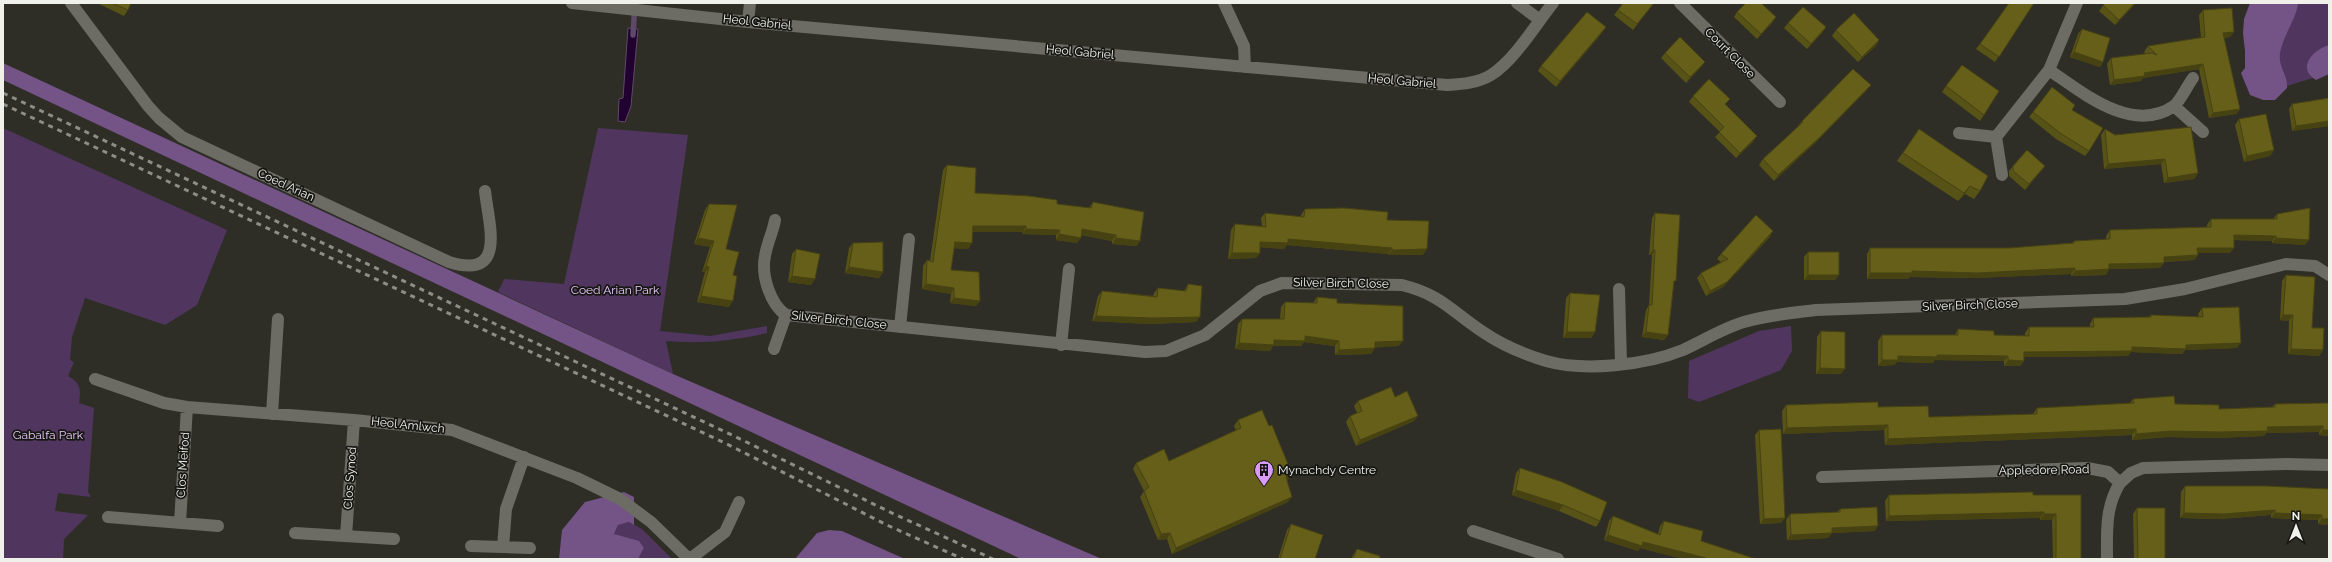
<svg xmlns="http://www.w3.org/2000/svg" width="2332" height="562" viewBox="0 0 2332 562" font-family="Raleway,sans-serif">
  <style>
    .green { fill: #50365e }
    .forest { fill: #745386 }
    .water { fill: #21012f; stroke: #5f4968 }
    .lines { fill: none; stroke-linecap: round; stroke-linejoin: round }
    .stream { stroke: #5f4968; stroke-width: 5.5 }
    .street { stroke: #6c6b64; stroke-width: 12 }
    .rail { stroke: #8e8e88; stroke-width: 3; stroke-dasharray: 5 5; stroke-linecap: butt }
    .wall { fill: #575216 }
    .shaded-wall { fill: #474212 }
    .building { fill: #655f19; stroke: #474212 }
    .labels { text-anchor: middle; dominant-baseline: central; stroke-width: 3.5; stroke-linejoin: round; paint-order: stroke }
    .street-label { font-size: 12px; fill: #f1f1ec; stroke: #161613 }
    .park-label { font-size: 12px; fill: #e8caf9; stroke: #161613 }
    .poi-label { font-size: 12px; fill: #f1f1ec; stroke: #161613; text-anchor: start }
  </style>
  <rect width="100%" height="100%" fill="#2e2e27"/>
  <path class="green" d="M2252 3H2329V73L2287 86Z
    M3 128 227 230 197 305 165 325 85 298 72 337 70 360 74 362 68 376C81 383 81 390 79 403L94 408 88 492 91 497 58 493 55 511 88 515 64 539 63 559H3Z
    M598 128 688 135 660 331 710 336 767 326V333C732 341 701 344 666 341L673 374 498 292 504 279 564 284Z
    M1791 326 1792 351 1781 370 1699 402 1688 398 1689 361 1759 331Z
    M629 522 642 529 672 559H638L644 548 614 534 618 525Z"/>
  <path class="forest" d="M2250 3H2298C2297 17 2283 36 2280 53 2278 68 2288 74 2287 88L2275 100H2263L2250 95 2241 73 2245 68V51L2243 33 2244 19Z
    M2329 45V74L2316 80C2296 68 2313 50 2329 45Z
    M3 63 673 374 1102 559H1021L3 80Z
    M624 492 634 497V525L629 522 618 525 614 534 639 541 644 548 638 559H559L562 530 585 502Z
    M829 530 842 531 905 559H795L817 533Z"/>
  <path class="water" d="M628 28 638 29 631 106 625 122 618 121 619 99 623 98Z"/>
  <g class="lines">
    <path class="stream" d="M633 35 635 3"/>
    <path class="street" d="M71 3 148 106 159 118 182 137 449 262C507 280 489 226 485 191
      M572 3 748 22 1447 85C1462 84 1478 83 1491 75 1514 61 1536 24 1553 3
      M1224 3 1244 46 1245 67
      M1517 3 1540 20
      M1680 3 1780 102
      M2077 3 2049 70C2082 92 2132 135 2174 106 2181 100 2187 86 2193 78
      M748 22 750 3
      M2174 106 2203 132
      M1959 133 1996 137
      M2002 175 1996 137 2049 70
      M775 220C773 232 767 243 765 256 761 275 770 304 786 315L1145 352 1166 351 1205 335 1260 291 1282 283 1402 285C1442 295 1451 311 1483 332 1502 345 1523 354 1546 361 1585 372 1646 365 1683 350 1703 341 1723 328 1744 322 1767 315 1792 313 1816 310L2125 299 2185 289 2286 264 2315 266 2329 275
      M1619 289 1621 364
      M900 327 909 239
      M1061 345 1069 269
      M774 349 786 315
      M95 379 164 403 187 407 354 420 452 430 577 478 620 499 651 522 689 559
      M272 414 278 319
      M1822 477 2087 468 2108 472 2120 483 2131 473 2143 468 2286 464 2329 465
      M108 517 218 526
      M180 523 187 407
      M1473 531 1558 559
      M295 533 394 539
      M346 536 354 420
      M471 546 530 548
      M503 547 506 509 524 457
      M690 559 725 532 739 502
      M2107 559C2107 532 2105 507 2120 483"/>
    <path class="rail" d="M3 93 734 436 894 514 993 559
      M3 104 727 444 889 526 963 559"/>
  </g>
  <path class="wall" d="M97 3H131L128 10 124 16Z
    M1623 3H1654L1633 30 1614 15Z
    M2034 3 1995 62 1976 49 2000 17Z
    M2105 3H2136L2115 25 2099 11Z
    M2203 10 2230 37 2224 38 2240 109 2236 114 2209 118 2199 69 2143 78 2141 81 2110 85 2107 64 2111 58 2146 54 2144 52 2148 46 2201 38 2199 15Z
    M1737 12 1776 17 1772 23 1757 39 1734 17Z
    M1788 23 1826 27 1822 33 1807 49 1784 28Z
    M2082 29 2103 62 2100 67 2070 57 2078 34Z
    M1836 30 1879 40 1876 46 1858 62 1832 36Z
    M1602 33 1556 87 1538 71 1541 66Z
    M1665 53 1705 62 1701 67 1686 83 1661 58Z
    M1946 86 1984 115 1980 121 1942 92Z
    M1867 90 1815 143 1774 181 1759 165 1763 159 1799 127 1798 126 1802 121Z
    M1693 96 1726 105 1753 142 1736 158 1715 137 1720 132 1689 102Z
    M2329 98V126L2292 131 2289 109 2292 104Z
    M2072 110 2089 151 2085 156 2056 139 2029 117 2033 112Z
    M2239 119 2274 150 2270 156 2244 162 2235 125Z
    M1919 129 1980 191 1974 199 1965 194 1958 201 1897 161Z
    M2105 129 2115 135 2198 173 2194 179 2164 183 2161 164 2104 169 2101 135Z
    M947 165 975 193 1057 204 1089 208 1093 202 1137 246 1112 244V241L1081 235 1077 243 1056 240V235L1022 234 1023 232H972V243L968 249 954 248 951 270 980 301 976 306 950 303 951 294 922 289 923 266 927 260 930 261 943 170Z
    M2013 166H2045L2041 171 2025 190 2009 176V171Z
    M709 204 726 249 733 275 729 307 697 302 705 272H702L710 247 694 244 705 210Z
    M1305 209 1387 220 1423 255H1388V254L1287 245 1284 249 1260 247V253L1256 258 1228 259 1231 230 1235 224 1262 226 1261 218 1265 213 1301 217V215Z
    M1655 213 1674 284 1668 335 1664 340 1642 337 1646 310 1649 305 1652 255H1649L1652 218Z
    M2277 214 2305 245 2272 243V241L2234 240 2230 253H2198V255L2194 260 2164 262 2160 268 2109 269 2106 275 2071 276V274L1973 278 1910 277 1908 279H1867V254L1870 248H2009L2072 243 2074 241 2106 240V236L2110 230 2207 227V225L2211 219H2273Z
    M1770 237 1723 287 1706 296 1697 278 1701 273 1721 262 1717 259 1721 254Z
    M853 243 883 272 879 278 845 273 849 248Z
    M796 249 811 285 788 282 792 254Z
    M1808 252 1839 275 1835 280H1804V257Z
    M2286 275 2323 350 2319 356 2288 354 2289 321 2280 320 2282 281Z
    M1188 284 1196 322 1149 324 1092 321 1098 296 1102 291 1153 296 1154 293 1158 288 1184 291Z
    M1570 293 1595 332 1591 338H1563L1566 298Z
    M1317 297 1337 303 1399 346 1375 347 1371 354 1335 355V346L1304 342 1301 346H1273L1270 351 1235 349 1238 324 1242 319H1280L1281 307 1285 302 1313 303Z
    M2202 308 2237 348 2185 350 2182 354 2131 352 2128 356 2024 357V361L2020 366H2004V361L1935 360 1933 363 1897 362 1894 365 1878 366V341L1882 335H1955L1958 329 1994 335 2025 336V333L2029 327H2090V324L2093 318 2149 317 2151 315 2199 317 2198 314Z
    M1821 331 1841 374H1816L1817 337Z
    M1395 397 1414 421 1356 446 1346 422 1350 416 1357 413 1354 406 1358 401Z
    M2133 399 2219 409 2272 407 2275 404 2329 403V436L2319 435V432L2266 433 2264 436 2214 438 2168 437 2132 440V435L1885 445 1884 430 1783 434 1782 411 1786 405 1878 407 1929 417 2033 414 2037 408 2130 403Z
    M1238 420 1288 480 1287 481 1288 502 1172 554 1167 539 1158 540 1140 497 1144 491 1133 469 1136 463 1169 461 1236 430 1234 426Z
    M1759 430 1785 518 1781 523 1760 524 1755 435Z
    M1520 468 1600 521 1596 527 1559 511 1512 495 1516 473Z
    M2185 486 2329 489V525L2318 524V520L2271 518V515L2219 519 2180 518 2181 492Z
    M1889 495H2081V559H2053L2052 520H2040V518L1886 521 1885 501Z
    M2137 508 2165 559H2134L2133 514Z
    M1840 509 1875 531 1832 533 1828 538 1787 540 1786 520 1790 514 1837 512Z
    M1613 516 1658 534 1660 526 1664 521 1701 541 1756 559H1684L1640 548 1638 551 1604 540 1609 521Z
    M1291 524 1315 559H1278L1287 530Z
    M1357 549 1379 559H1351L1353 555Z"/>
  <path class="shaded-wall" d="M2135 3H2136L2115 25 2119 20Z
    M1776 17 1772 23 1757 39 1761 34Z
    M1606 27 1602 33 1556 87 1560 81Z
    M1826 27 1822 33 1807 49 1811 44Z
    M2234 32 2230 37 2219 38 2223 33Z
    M1879 40 1876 46 1858 62 1862 57Z
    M2074 52 2103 62 2100 67 2070 57Z
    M1705 62 1701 67 1686 83 1690 77Z
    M2203 64 2199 69 2143 78 2141 81 2110 85 2114 80 2144 73Z
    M1871 85 1867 90 1815 143 1774 181 1778 175Z
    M2240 109 2236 114 2209 118 2213 113Z
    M2329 121V126L2292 131 2296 126Z
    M1757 136 1753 142 1736 158 1740 153Z
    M2274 150 2270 156 2244 162 2247 156Z
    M2165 159 2161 164 2104 169 2108 164Z
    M2045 166 2041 171 2025 190 2029 184Z
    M2198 173 2194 179 2164 183 2168 178Z
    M1970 186 1965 194 1958 201 1964 193Z
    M973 226H1026L1023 232H969Z
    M1026 229 1060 230 1056 235 1022 234Z
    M1082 229 1116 235 1112 241 1078 234Z
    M1773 231 1770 237 1723 287 1706 296 1710 291Z
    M1059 234 1081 238 1077 243 1056 240Z
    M2234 235 2276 236 2272 241 2230 240Z
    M698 238 714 241 710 247 694 244Z
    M1116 238 1140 241 1137 246 1112 244Z
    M2276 238 2309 240 2305 245 2272 243Z
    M1288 239 1392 248 1388 254 1287 245 1284 249 1256 247 1260 242Z
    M955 242 972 243 968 249 951 248Z
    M2197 248H2234L2230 253H2194Z
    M1427 249 1423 255H1388L1392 250Z
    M1653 250H1655L1652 255H1649Z
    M1232 253H1260L1256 258 1228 259Z
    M2198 255 2194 260 2160 262 2164 257Z
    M2164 263 2160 268 2105 269 2109 264Z
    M706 266 709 267 705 272H702Z
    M849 267 883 272 879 278 845 273Z
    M2075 268 2071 274 1973 278 1910 277 1908 279H1867L1870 273 1912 271Z
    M2109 269 2106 275 2071 276 2075 271Z
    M1808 275H1839L1835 280H1804Z
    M792 276 815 279 811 285 788 282Z
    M926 284 954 288 951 294 922 289Z
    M701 296 733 301 729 307 697 302Z
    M954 298 980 301 976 306 950 303Z
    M2283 315H2293L2289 321 2280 320Z
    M1096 316 1200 317 1196 322 1149 324 1092 321Z
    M1567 332H1595L1591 338H1563Z
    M1646 332 1668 335 1664 340 1642 337Z
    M1305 336 1339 341 1335 346 1304 342 1301 346H1273L1270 351 1235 349 1239 343Z
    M1403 341 1399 346 1371 348 1375 342Z
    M2241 343 2237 348 2185 350 2182 354 2131 352 2128 356 2020 357 2024 352 2132 347Z
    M1375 348 1371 354 1335 355 1339 350Z
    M2291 349 2323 350 2319 356 2288 354Z
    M1937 355 2008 356 2004 361 1935 360 1933 363 1897 362 1894 365 1878 366 1882 360 1898 356Z
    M2008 360 2024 361 2020 366H2004Z
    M1820 368 1845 369 1841 374H1816Z
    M1418 416 1414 421 1356 446 1360 440Z
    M1888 425 1884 430 1783 434 1787 428Z
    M2323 426 2319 432 2266 433 2264 436 2214 438 2168 437 2132 440 2136 434 2171 431 2267 427Z
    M2136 429 2132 435 1885 445 1888 439Z
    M2323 430H2329V436L2319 435Z
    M1292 474 1288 480 1282 483 1286 477Z
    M1516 490 1563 505 1559 511 1512 495Z
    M1292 497 1288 502 1172 554 1176 548Z
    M2275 510 2271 515 2219 519 2180 518 2184 513Z
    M2044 512 2040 518 1886 521 1889 516Z
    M2275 513 2322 515 2318 520 2271 518Z
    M2044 514H2056L2052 520H2040Z
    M1785 518 1781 523 1760 524 1764 519Z
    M2322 519H2329V525L2318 524Z
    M1878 526 1875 531 1832 533 1828 538 1787 540 1791 535 1832 528Z
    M1170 533 1167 539 1158 540 1161 534Z
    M1608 535 1643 542 1706 558 1705 559H1684L1640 548 1638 551 1604 540Z"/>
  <path class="building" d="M112 3H131L128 10Z
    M1623 3H1654L1637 24 1618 10Z
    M1746 3H1761L1776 17 1761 34 1737 12Z
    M2009 3H2034L1999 57 1980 44 2002 13Z
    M2105 3H2135L2119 20 2103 5Z
    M1803 7 1826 27 1811 44 1788 23Z
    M2232 8 2234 32 2223 33 2240 109 2213 113 2203 64 2144 73 2145 76 2114 80 2111 58 2152 53 2157 55 2148 46 2205 37 2203 10Z
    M1587 12 1606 27 1560 81 1541 66Z
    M1854 13 1879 40 1862 57 1836 30Z
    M2082 29 2110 38 2103 62 2074 52Z
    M1680 37 1705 62 1690 77 1665 53Z
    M1962 65 1999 91 1984 115 1946 86Z
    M1853 69 1871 85 1819 138 1778 175 1763 159 1803 122 1802 121Z
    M1709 79 1730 99 1725 104 1757 136 1740 153 1719 132 1724 127 1693 96Z
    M2052 87 2075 105 2072 110 2103 128 2089 151 2060 133 2033 112Z
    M2329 98V121L2296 126 2292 104Z
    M2266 114 2274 150 2247 156 2239 119Z
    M2191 127 2198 173 2168 178 2165 159 2108 164 2105 129 2115 135Z
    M1919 129 1988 176 1980 191 1970 186 1964 193 1903 153Z
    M2027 150 2045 166 2029 184 2013 171V166Z
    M947 165 976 168 975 193 1029 196 1057 200V204L1091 208 1093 202 1144 212 1140 241 1116 238V235L1082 229 1081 238 1059 234 1060 230 1026 229V226H973L972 243 955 242 951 270 979 272 980 301 954 298V288L926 284 927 260 933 262Z
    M709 204 737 205 726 249 739 252 733 275 737 276 733 301 701 296 709 267 706 266 714 241 698 238Z
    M1344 208 1388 212 1387 220 1429 221 1427 249 1392 250V248L1288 239V243L1260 242V253H1232L1235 224 1266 227 1265 213 1304 217 1305 209Z
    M2310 208 2309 240 2276 238V236L2234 235V248H2197L2198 255 2164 257V263L2109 264V269L2075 271V268L1977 273 1912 271V273H1870V248H2009L2074 243V241L2110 239V230L2211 227V219H2277V214Z
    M1655 213 1680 215 1676 281H1674L1668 335 1646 332 1649 305H1652L1655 250H1653Z
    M1756 215 1773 231 1727 282 1710 291 1701 273 1728 259 1721 254Z
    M883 242V272L849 267 853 243Z
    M796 249 820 254 815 279 792 276Z
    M1808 252H1839V275H1808Z
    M2286 275 2315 277 2312 328H2324L2323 350 2291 349 2293 315H2283Z
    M1188 284 1202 286 1200 317 1153 318 1096 316 1102 291 1157 297 1158 288 1186 291Z
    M1570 293 1600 295 1595 332H1567Z
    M1317 297 1337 299V303L1403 306V341L1375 342V348L1339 350V341L1305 336V341L1274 340V345L1239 343 1242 319H1284L1285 302 1317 303Z
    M2239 307 2241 343 2186 345V349L2132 347V351L2024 352V361L2008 360V356L1937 355V357L1898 356V360H1882V335H1958V329L1994 331V335L2029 336V327H2094L2093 318 2151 317V315L2203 317 2202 308Z
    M1821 331 1845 332V369L1820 368Z
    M1391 387 1395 397 1407 391 1418 416 1360 440 1350 416 1362 411 1358 401Z
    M2174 396 2175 404 2219 405V409L2275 407V404L2329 403V430H2323V426L2267 427 2268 431 2218 432 2171 431 2136 434V429L1888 439V425L1787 428 1786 405 1878 402V407L1928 406 1929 417 2037 414V408L2134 403 2133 399Z
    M1262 410 1269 426 1272 425 1292 474 1286 477 1292 497 1176 548 1170 533 1161 534 1144 491 1149 487 1136 463 1164 449 1169 461 1241 428 1238 420Z
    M1781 429 1785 518 1764 519 1759 430Z
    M1520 468 1562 482 1607 502 1600 521 1563 505 1516 490Z
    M2185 486H2266L2329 489V519H2322V515L2275 513V510L2223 514 2184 513Z
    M2033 492V495H2081V559H2056V514H2044V512L1889 516V495Z
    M1877 507 1878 526 1832 528V533L1791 535 1790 514 1840 512V509Z
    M2137 508H2165V559H2138Z
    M1613 516 1660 535 1664 521 1703 531 1701 541 1756 559H1705L1706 558 1643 542 1642 546 1608 535Z
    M1291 524 1323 535 1315 559H1280Z
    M1357 549 1380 556 1379 559H1353Z"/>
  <defs>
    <g id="building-pin" transform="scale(1)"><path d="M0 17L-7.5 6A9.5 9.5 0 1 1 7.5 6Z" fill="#d89af8" stroke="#161613"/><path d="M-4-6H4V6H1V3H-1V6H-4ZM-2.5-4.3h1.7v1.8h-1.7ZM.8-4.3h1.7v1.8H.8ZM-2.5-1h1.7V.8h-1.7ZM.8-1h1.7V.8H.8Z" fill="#111"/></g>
  </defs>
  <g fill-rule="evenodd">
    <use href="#building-pin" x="1264" y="470"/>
  </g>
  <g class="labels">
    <g class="street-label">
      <text transform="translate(757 22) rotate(6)">Heol Gabriel</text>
      <text transform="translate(1080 52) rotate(5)">Heol Gabriel</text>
      <text transform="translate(1730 53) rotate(45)">Court Close</text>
      <text transform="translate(1402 81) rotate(5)">Heol Gabriel</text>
      <text transform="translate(286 185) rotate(25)">Coed Arian</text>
      <text transform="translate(1341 283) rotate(1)">Silver Birch Close</text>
      <text transform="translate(1970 305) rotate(-2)">Silver Birch Close</text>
      <text transform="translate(839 320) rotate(6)">Silver Birch Close</text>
      <text transform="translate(408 425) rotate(6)">Heol Amlwch</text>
      <text transform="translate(183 465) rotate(-86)">Clos Meifod</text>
      <text transform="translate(2044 470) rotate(-1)">Appledore Road</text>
      <text transform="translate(350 478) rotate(-86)">Clos Synod</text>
    </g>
    <g class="park-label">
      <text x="615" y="290">Coed Arian Park</text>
      <text x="48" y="435">Gabalfa Park</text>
    </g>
    <g class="poi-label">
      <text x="1278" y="470">Mynachdy Centre</text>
    </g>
  </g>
  <rect width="2332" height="562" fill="none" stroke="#f1f1ec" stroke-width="8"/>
  <g transform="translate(2296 526)" stroke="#161613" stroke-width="3" paint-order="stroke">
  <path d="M0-3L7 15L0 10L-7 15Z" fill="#f1f1ec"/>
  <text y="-6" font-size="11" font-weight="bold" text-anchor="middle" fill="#f1f1ec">N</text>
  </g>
</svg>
